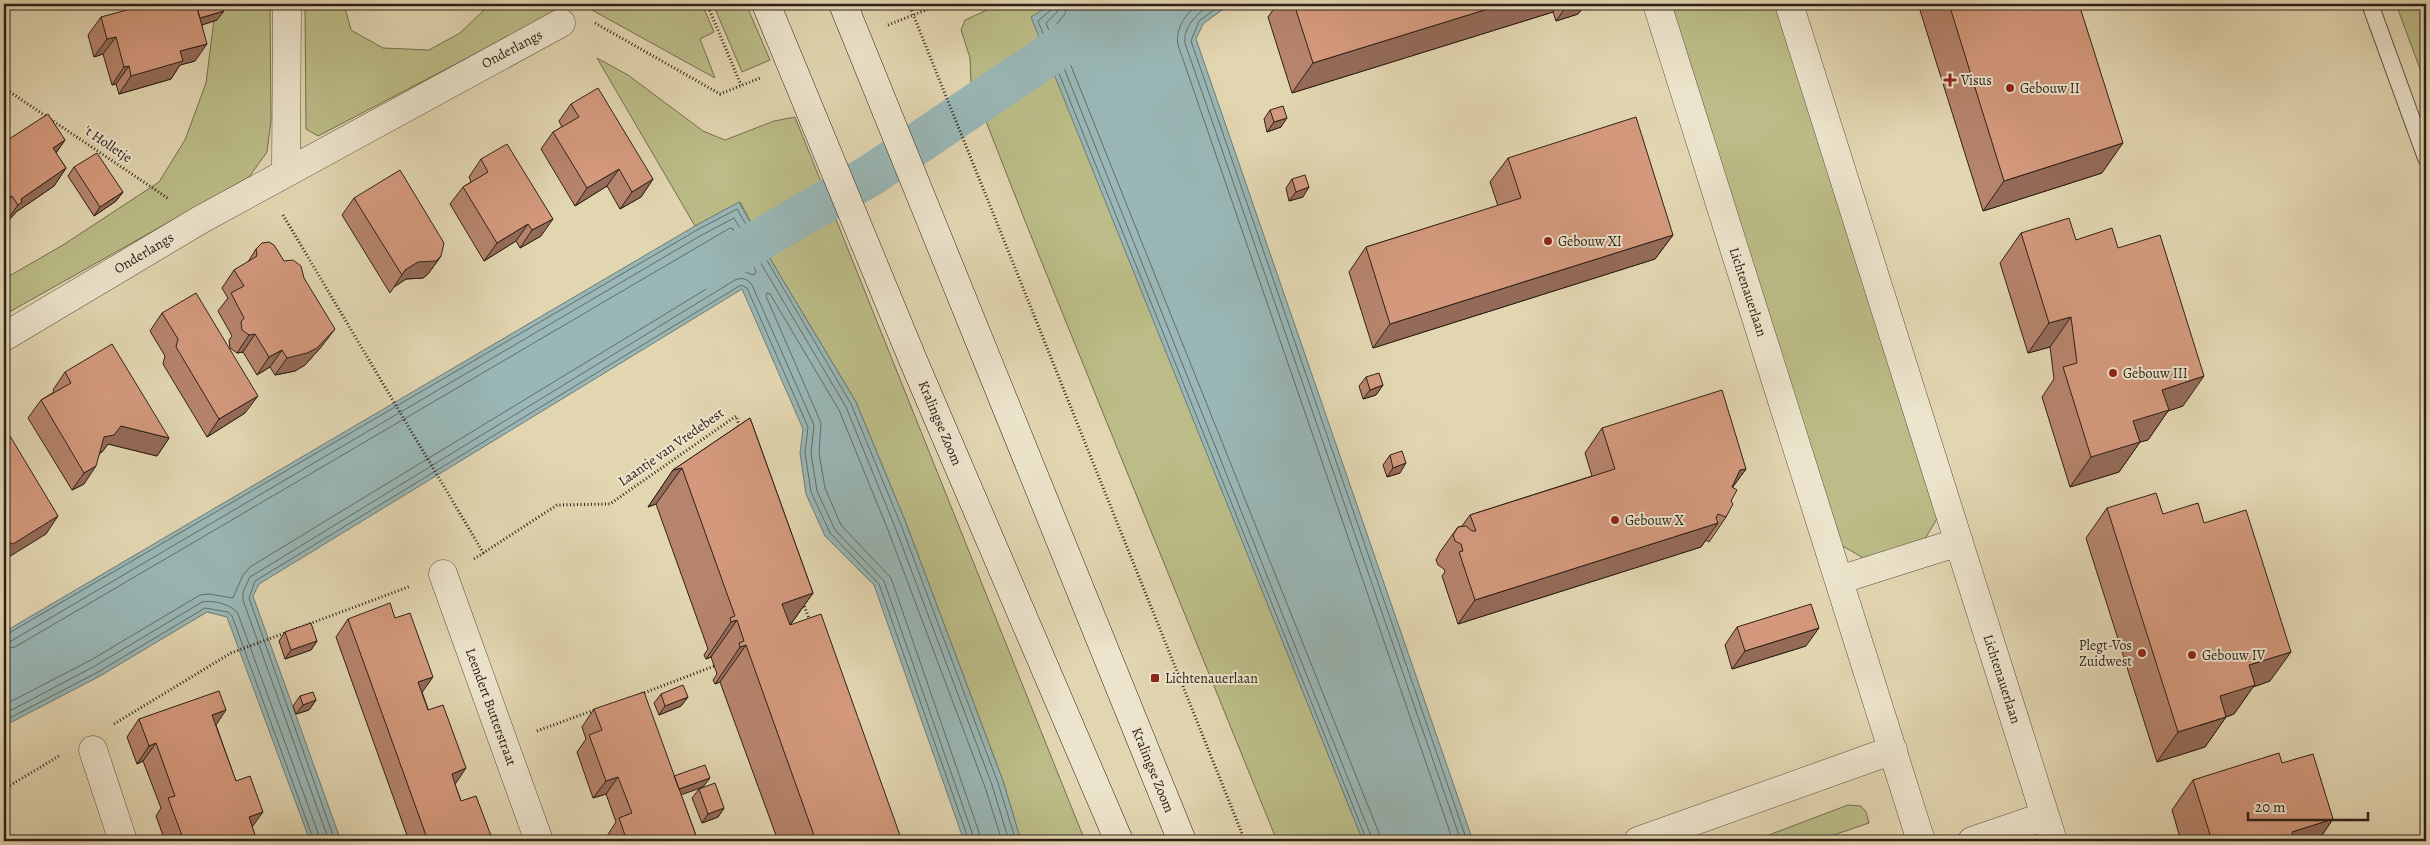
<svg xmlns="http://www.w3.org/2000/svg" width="2430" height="845" viewBox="0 0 2430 845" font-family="Alegreya,serif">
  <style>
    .green { fill: #bbbc87; stroke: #756e50 }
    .water { fill: #99b7b6; stroke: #6f7b77 }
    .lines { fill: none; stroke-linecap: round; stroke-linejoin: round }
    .shore { stroke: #646c67; stroke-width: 1 }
    .canal { stroke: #99b7b6; stroke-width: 42 }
    .lane-casing { stroke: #5c4e3e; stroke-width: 18 }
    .street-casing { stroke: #5c4e3e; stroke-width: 29 }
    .secondary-casing { stroke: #2f2018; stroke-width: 29 }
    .path { stroke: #2f2018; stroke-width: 3; stroke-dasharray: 1 2.5; stroke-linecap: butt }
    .lane { stroke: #ece4cc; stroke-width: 16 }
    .street { stroke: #ece4cc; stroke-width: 28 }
    .secondary { stroke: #ece4cc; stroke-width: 28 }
    .wall { fill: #b6846c; stroke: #2f2018 }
    .shaded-wall { fill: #946b58; stroke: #2f2018 }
    .building { fill: #d4997d; stroke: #2f2018 }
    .poi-dot { fill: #8f2418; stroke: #ece4cc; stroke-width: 2 }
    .labels { text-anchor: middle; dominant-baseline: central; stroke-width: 4; stroke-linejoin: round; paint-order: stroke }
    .street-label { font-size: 14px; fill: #2f2018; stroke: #ece4cc }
    .poi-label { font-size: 14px; fill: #2f2018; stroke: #ece4cc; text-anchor: start }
  </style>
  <rect width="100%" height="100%" fill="#e2d6b1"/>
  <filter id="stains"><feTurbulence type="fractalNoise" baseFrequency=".004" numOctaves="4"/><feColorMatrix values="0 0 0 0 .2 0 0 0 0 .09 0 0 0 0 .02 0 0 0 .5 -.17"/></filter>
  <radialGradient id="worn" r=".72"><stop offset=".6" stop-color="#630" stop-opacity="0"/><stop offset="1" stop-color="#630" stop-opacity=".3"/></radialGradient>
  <path class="green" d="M216 4H270L271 120 267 152 249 177 4 315V279L63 245 159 182 185 140 206 83Z
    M305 4H344L351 30 383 48 429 50 460 33 485 9 487 4H702L714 32 700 39 715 78 590 9 578 5H569L318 136 306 129Z
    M713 4H746L770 60 742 72Z
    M1000 4H1052L1032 17 1363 841H1277L1027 226 971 83 970 58 961 30 965 20Z
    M1669 4H1775L1938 517 1922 544 1867 560 1839 544Z
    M2396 4H2426V85Z
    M597 58 628 75 703 131 725 140 774 121 795 117 1085 841H1021L1003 781 906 523 856 402 775 267 740 202 695 226Z
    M1848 805 1861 806 1866 812 1869 823 1816 841H1753Z"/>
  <path class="water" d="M1052 4H1230L1203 24 1196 39 1473 841H1363L1031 17Z
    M739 202 775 267 856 402 906 523 1003 781 1021 841H964L874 585 825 536 806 494 800 453 803 429 742 289 259 584 253 596 341 841H310L227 617 207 612 100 676 4 726V632L695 226Z"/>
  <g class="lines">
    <path class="shore" d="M1054 4 1052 9 1038 21 1367 841
      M1060 4 1057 12 1046 23 1373 841
      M1067 4 1065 14 1055 26 1379 833 1381 841
      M1199 4C1186 13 1175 28 1178 45L1453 841
      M1211 4C1199 13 1183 25 1185 43L1461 841
      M1222 4 1199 21 1191 41 1467 841
      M4 636 697 230 737 209 851 404 901 525 998 783 1016 841
      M4 642 11 641 40 624 700 236 734 218 846 407 895 527 992 785 1009 841
      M4 649 15 647 730 228 733 229 756 271 754 275 741 271 731 274 250 567 243 575 233 598 209 594 200 595 91 660 4 705
      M4 714 95 666 202 602C213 600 232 604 238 614L321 841
      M4 721 98 672 205 608 228 612 232 616 314 841
      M329 841 243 600V592L250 577 735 280C742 277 748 279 752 285L814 425 811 453 817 491 835 530 884 581 975 841
      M335 841 249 598 255 581 741 285 747 288 808 427 805 453 811 492 830 533 879 584 969 841
      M982 841 891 578 841 525 825 488 819 453 821 423 766 296 767 293 770 294 839 410 888 530 985 787 1002 841"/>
    <path class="canal" d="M710 269 871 175 1124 4"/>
    <g class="lane-casing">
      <path id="lane" d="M2370 4 2426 158"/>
    </g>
    <g class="street-casing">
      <path id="street" d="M1657 4 1921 841
        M1789 4 2053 841
        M286 171 287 4
        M4 337 200 220 561 23
        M443 574 539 841
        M1839 580 1959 542
        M93 750 123 841
        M1638 841 1893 750
        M1972 841 2045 816"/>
    </g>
    <g class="secondary-casing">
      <path id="secondary" d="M766 4 913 360 1119 841
        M843 4 1182 841"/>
    </g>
    <path class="path" d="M707 4 741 85
      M909 4 1245 841
      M595 23 720 94 760 78
      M888 25 941 4
      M4 88 169 199
      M283 215 484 554
      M474 559 557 505 610 504 736 416 740 428
      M803 603 810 621
      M641 694 717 665
      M114 724 231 653 411 586
      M537 731 597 709
      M4 789 59 756"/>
    <use href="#lane" class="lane"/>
    <use href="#street" class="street"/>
    <use href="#secondary" class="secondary"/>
  </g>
  <path class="wall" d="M1277 4H1586L1578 14 1556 21 1553 12 1292 93 1268 17Z
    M1918 4H2079L2102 173 1983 211Z
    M101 17 217 20 202 25 195 61 180 65 171 79 119 94 116 84 112 85 103 54 94 57 88 35Z
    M571 104 653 179 641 197 620 209 607 186 575 206 541 149 553 132 562 127 559 121Z
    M1270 110 1281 127 1267 132 1264 119Z
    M4 132 9 139 65 140 56 153 66 168 54 186 16 212 10 219 6 222 4 220Z
    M1508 158 1673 235 1655 259 1373 348 1349 272 1366 247 1498 206 1490 182Z
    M481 159 541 236 520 248 516 241 484 261 450 204 463 187 471 182 469 177Z
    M74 167 123 192 116 201 94 216 68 176Z
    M1292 179 1303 197 1289 201 1286 188Z
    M354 198 441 256 428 274 423 278 406 279 394 287 390 293 342 215Z
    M2021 233 2076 240 2118 248 2183 406 2168 411 2148 440 2140 442 2119 472 2070 487 2042 397 2054 379 2050 347 2028 353 2000 263Z
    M256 249 284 261 304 278 322 346 305 365 295 371 275 375 270 367 257 375 243 352 237 353 230 348 229 340 232 336 218 311 228 298 222 288 234 270 248 262Z
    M162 313 245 413 207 437 163 364 165 356 150 331Z
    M65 372 169 438 157 456 108 444 102 452 100 453 84 484 72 490 28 418 41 400 54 392 53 390Z
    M1366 377 1383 385 1376 395 1363 399 1359 386Z
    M750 418 813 593 791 624 902 841H778L720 682 715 684 713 680 717 674 711 657 706 659 704 655 708 649 656 504 648 507 673 470Z
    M1602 428 1746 469 1732 488 1731 501 1726 517 1709 542 1706 540 1701 547 1458 624 1442 576 1445 572 1444 569 1438 565 1436 560 1440 552 1458 527 1462 526 1470 515 1592 476 1585 453Z
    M1390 455 1400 473 1387 477 1383 465Z
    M2107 508 2163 514 2270 681 2253 687 2234 714 2226 717 2205 747 2157 762 2086 538Z
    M348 619 422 692 461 801 493 841H409L336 637Z
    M1737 627 1806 646 1732 669 1725 645Z
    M285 632 317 641 311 650 285 659 279 641Z
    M661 694 688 697 681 706 659 715 654 703Z
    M300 696 316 700 309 710 296 714 293 706Z
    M594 709 681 795 698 841H609L607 836 616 822 606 794 593 798 577 752 586 739 582 727Z
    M139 719 216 725 257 841H165L156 816 161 808 143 761 137 764 127 737Z
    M2282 763 2333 819 2318 841H2181L2172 810 2193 780Z
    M699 789 724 808 718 817 702 823 692 798Z"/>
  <path class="shaded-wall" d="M1504 4H1558L1553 12 1292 93 1313 63Z
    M1568 4H1586L1578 14 1556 21Z
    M224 11 217 20 192 28 198 19Z
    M116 37 103 54 94 57 107 39Z
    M207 44 195 61 180 65 171 79 119 94 131 76 180 51Z
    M129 66 116 84 112 85 124 67Z
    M1287 118 1281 127 1267 132 1274 122Z
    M65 140 53 157V148Z
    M2123 143 2102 173 1983 211 2004 181Z
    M66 168 54 186 16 212 10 219 6 222 18 205 21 199Z
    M619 169 607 186 575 206 587 188Z
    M653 179 641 197 620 209 632 192Z
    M1309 187 1303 197 1289 201 1296 192Z
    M123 192 116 201 94 216 100 207Z
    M12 196 4 208V202Z
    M553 219 541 236 520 248 532 230Z
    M528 224 516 241 484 261 497 243Z
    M1673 235 1655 259 1373 348 1390 324Z
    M441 256 428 274 423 278 406 279 394 287 405 270 418 262Z
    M2071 317 2050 347 2028 353 2049 323Z
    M335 329 322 346 305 365 295 371 275 375 287 358Z
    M255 334 243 352 237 353 249 335Z
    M282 350 270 367 257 375 269 357Z
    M2204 376 2183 406 2168 411 2148 440 2140 442 2119 472 2070 487 2091 457 2133 421 2162 390Z
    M1383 385 1376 395 1363 399 1370 390Z
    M258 396 245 413 207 437 219 419Z
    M121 426 169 438 157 456 108 444 102 452 91 454 104 437Z
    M1406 463 1400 473 1387 477 1393 468Z
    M96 466 84 484 72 490 84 473Z
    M682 468 656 504 648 507 673 470Z
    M1746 469 1728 493 1740 470Z
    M58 516 46 534 4 560V544L6 541Z
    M1718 523 1701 547 1458 624 1475 600Z
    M813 593 787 629 782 604Z
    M737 620 711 657 706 659 731 622Z
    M1819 628 1806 646 1732 669 1745 651Z
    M317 641 311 650 285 659 291 650Z
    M746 645 720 682 715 684 740 647Z
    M2291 652 2270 681 2253 687 2234 714 2199 726 2220 696 2249 665Z
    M433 677 421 694 418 682Z
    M688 697 681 706 659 715 665 706Z
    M316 700 309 710 296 714 303 705Z
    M226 710 214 728 212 715Z
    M2226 717 2205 747 2157 762 2178 732Z
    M156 743 143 761 137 764 149 746Z
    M466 768 454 786 452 774Z
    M618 777 606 794 593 798 606 781Z
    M710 778 703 787 664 801 671 792Z
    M724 808 718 817 702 823 708 814Z
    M263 812 250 830 249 817Z
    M2333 819 2318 841H2286L2292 832Z"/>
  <path class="building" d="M149 4H196L207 44 180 51 183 61 131 76 129 66 124 67 116 37 107 39 101 17Z
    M196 4H222L224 11 200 18Z
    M1294 4H1504L1313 63Z
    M1949 4H2079L2123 143 2004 181Z
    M598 88 653 179 632 192 619 169 587 188 553 132 579 117 571 104Z
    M1283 106 1287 118 1274 122 1270 110Z
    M48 114 65 140 53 148 66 168 21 199 22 202 18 205 12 196 4 202V132L9 139Z
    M1636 117 1673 235 1390 324 1366 247 1521 198 1508 158Z
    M507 144 553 219 532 230 528 224 497 243 463 187 488 172 481 159Z
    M97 153 123 192 100 207 74 167Z
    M400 170 444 243 441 256 436 261 418 262 405 270 402 275 354 198Z
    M1305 175 1309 187 1296 192 1292 179Z
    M2069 218 2076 240 2112 228 2118 248 2160 235 2204 376 2162 390 2169 410 2133 421 2140 442 2091 457 2063 367 2077 363 2071 317 2049 323 2021 233Z
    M269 242 274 245 284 261 293 260 301 266 304 278 335 329 317 348 307 353 287 358 282 350 269 357 255 334 249 335 242 330 241 322 244 318 231 293 244 286 234 270 257 256 256 249 262 243Z
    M196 293 258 396 219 419 176 347 178 339 162 313Z
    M112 344 169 438 121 426 114 435 104 437 96 466 84 473 41 400 71 383 65 372Z
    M1379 373 1383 385 1370 390 1366 377Z
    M1722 390 1746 469 1740 470 1732 487 1737 490 1731 501 1733 504 1726 517 1718 514 1716 518 1718 523 1475 600 1459 552 1463 551 1461 544 1455 541 1453 535 1458 527 1466 526 1472 531H1476L1470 515 1615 469 1602 428Z
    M750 418 813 593 782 604 790 625 821 614 902 841H816L746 645 740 647 739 643 744 641 737 620 731 622 730 618 735 616 682 468 673 470Z
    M4 426 58 516 13 544 6 541 5 545H4Z
    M1402 451 1406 463 1393 468 1390 455Z
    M2156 493 2163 514 2198 503 2204 523 2246 510 2291 652 2249 665 2255 685 2220 696 2226 717 2178 732 2107 508Z
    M390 603 395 618 410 613 433 677 418 682 428 710 443 705 466 768 452 774 456 787 461 801 476 796 493 841H428L348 619Z
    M1811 604 1819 628 1745 651 1737 627Z
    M311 623 317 641 291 650 285 632Z
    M683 685 688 697 665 706 661 694Z
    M219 691 226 710 212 715 236 781 250 776 263 812 249 817 257 841H184L168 798 175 796 156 743 149 746 139 719Z
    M313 692 316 700 303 705 300 696Z
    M644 692 698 841H627L619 818 632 813 618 777 606 781 589 735 602 730 594 709Z
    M2279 753 2282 763 2313 754 2333 819 2292 832 2295 841H2212L2193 780Z
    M705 765 710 778 679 789 674 776Z
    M715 783 724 808 708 814 699 789Z"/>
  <g class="poi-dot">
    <path d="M1947.5 72.5h5v5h5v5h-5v5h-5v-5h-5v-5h5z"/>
    <circle cx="2010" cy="88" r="5"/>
    <circle cx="1548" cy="241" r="5"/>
    <circle cx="2113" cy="373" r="5"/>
    <circle cx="1615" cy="520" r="5"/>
    <circle cx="2142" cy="653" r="5"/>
    <circle cx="2192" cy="655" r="5"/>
    <rect x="1150" y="673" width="10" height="10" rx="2.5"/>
  </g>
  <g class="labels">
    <g class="street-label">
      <text transform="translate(512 49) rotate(-28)">Onderlangs</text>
      <text transform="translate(108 144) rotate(34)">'t Holletje</text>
      <text transform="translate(144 253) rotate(-31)">Onderlangs</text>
      <text transform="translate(1748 292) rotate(72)">Lichtenauerlaan</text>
      <text transform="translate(940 423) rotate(67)">Kralingse Zoom</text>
      <text transform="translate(671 447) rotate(-35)">Laantje van Vredebest</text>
      <text transform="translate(2002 679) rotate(72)">Lichtenauerlaan</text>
      <text transform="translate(491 707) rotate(70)">Leendert Butterstraat</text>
      <text transform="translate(1153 770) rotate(68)">Kralingse Zoom</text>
    </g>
    <g class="poi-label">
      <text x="1961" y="80">Visus</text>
      <text x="2020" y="88">Gebouw II</text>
      <text x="1558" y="241">Gebouw XI</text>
      <text x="2123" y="373">Gebouw III</text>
      <text x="1625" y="520">Gebouw X</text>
      <text x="2132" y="645" text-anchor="end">Plegt-Vos<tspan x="2132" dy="16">Zuidwest</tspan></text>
      <text x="2202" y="655">Gebouw IV</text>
      <text x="1165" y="678">Lichtenauerlaan</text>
    </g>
  </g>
  <rect width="2430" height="845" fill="none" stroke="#e2d6b1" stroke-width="20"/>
  <rect x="5" y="5" width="2420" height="835" fill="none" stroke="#2f2018" stroke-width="2.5"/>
  <rect x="10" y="10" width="2410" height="825" fill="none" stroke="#2f2018"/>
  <path d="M2248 812v8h120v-8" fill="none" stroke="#2f2018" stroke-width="2.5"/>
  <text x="2255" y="812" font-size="15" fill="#2f2018" stroke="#ece4cc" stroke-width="4" paint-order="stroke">20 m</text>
  <rect width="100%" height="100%" filter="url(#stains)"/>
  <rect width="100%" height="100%" fill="url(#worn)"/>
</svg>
